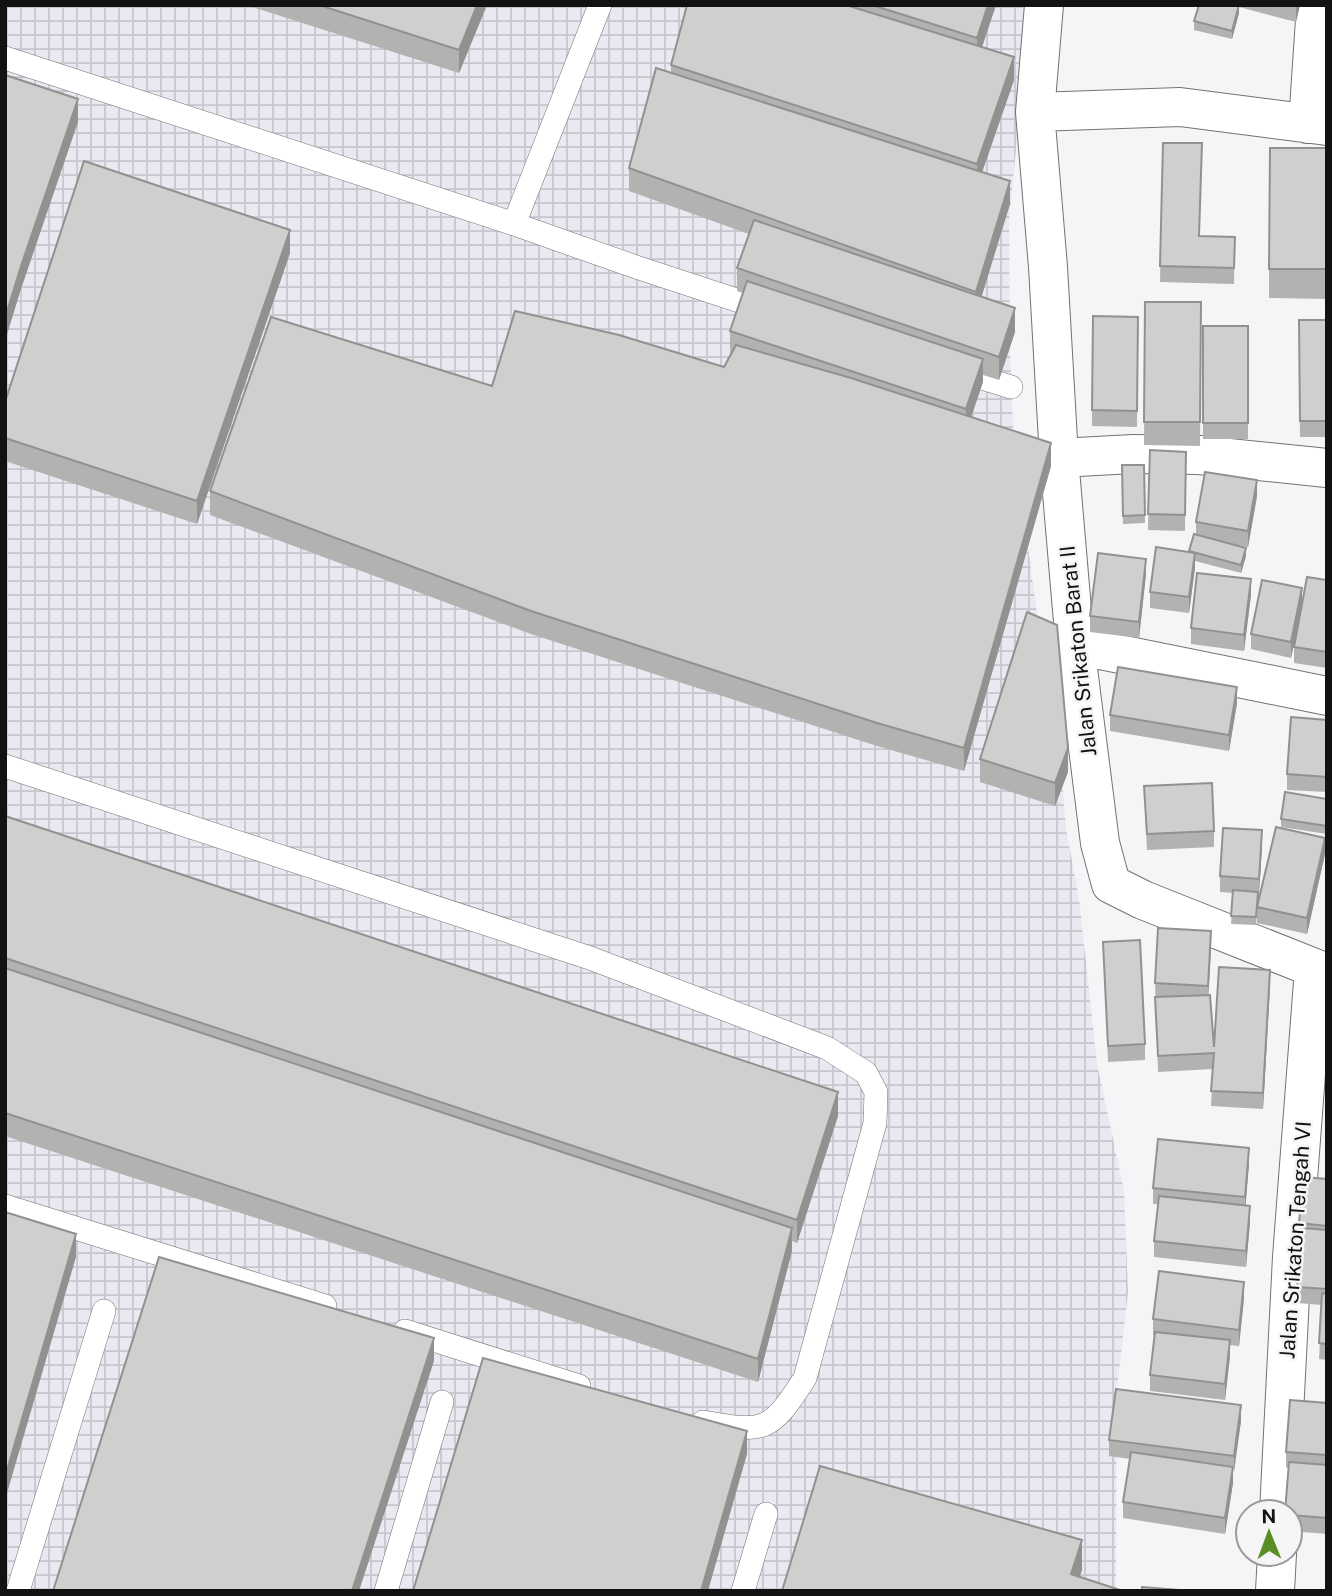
<svg xmlns="http://www.w3.org/2000/svg" width="1332" height="1596" viewBox="0 0 1332 1596" font-family="'Public Sans',sans-serif">
  <style>
    .industrial { fill: url(#industrial-grid) }
    .lines { fill: none; stroke-linecap: round; stroke-linejoin: round }
    .lane-casing { stroke: #737375; stroke-width: 24 }
    .street-casing { stroke: #737375; stroke-width: 40 }
    .lane { stroke: #fff; stroke-width: 23 }
    .street { stroke: #fff; stroke-width: 38 }
    .wall { fill: #b3b2b1 }
    .shaded-wall { fill: #929190 }
    .building { fill: #d0cfce; stroke: #929190; stroke-width: 2 }
    .labels { text-anchor: middle; dominant-baseline: central; stroke-width: 5; stroke-linejoin: round; paint-order: stroke }
    .street-label { font-size: 21px; fill: #121213; stroke: #f5f5f7 }
  </style>
  <defs>
    <pattern id="industrial-grid" width="8" height="8" patternUnits="userSpaceOnUse" patternTransform="scale(1.75)"><rect width="8" height="8" fill="#e8e9f1"/><path d="M0 4h8M4 0v8" fill="none" stroke="#c6c7ce"/></pattern>
  </defs>
  <rect width="100%" height="100%" fill="#f5f5f7"/>
  <path class="industrial" d="M5 5H1030L1009 222 1010 349 1014 447 1040 634 1057 721 1066 829 1079 898 1097 1064 1124 1191 1128 1292 1117 1390 1116 1591H5Z"/>
  <g class="lines">
    <g class="lane-casing">
      <path id="lane" d="M5 58 514 224 600 5
        M514 224 636 267 770 311
        M956 370 1011 387
        M5 766 590 958 827 1048 866 1073 876 1092 875 1123 805 1378C770 1432 766 1433 703 1422
        M5 1206 325 1306
        M405 1331 579 1386
        M18 1591 104 1311
        M386 1591 442 1402
        M743 1591 766 1514"/>
    </g>
    <g class="street-casing">
      <path id="street" d="M1044 5 1035 112 1048 267 1059 458 1075 645 1100 843 1111 884 1143 900 1327 973
        M1035 112 1180 107 1327 126
        M1308 124 1316 5
        M1059 458 1133 454 1199 455 1327 468
        M1075 645 1327 696
        M1279 1512 1292 1257 1314 969
        M1275 1591 1277 1554"/>
    </g>
    <use href="#lane" class="lane"/>
    <use href="#street" class="street"/>
  </g>
  <path class="wall" d="M246 5H487L459 73Z
    M687 5H996L982 47 1014 80 982 172 1010 204 981 297 1015 332 999 380 983 375V382L971 417 1051 466 964 771 877 746 531 634 210 515V491L492 386 724 367 731 355H730V331L743 293 737 291V268L749 234 629 191V168L671 73V65Z
    M1199 5H1300L1296 22 1239 7V13L1232 39 1194 30V21Z
    M1163 143 1200 236 1235 237 1234 284 1160 282Z
    M1327 148V299L1269 298V269Z
    M290 253 197 524 5 461V402Z
    M1145 302H1201L1200 446 1144 445Z
    M1093 316 1138 317 1137 427 1092 426Z
    M1299 320H1327V437H1300Z
    M1203 326H1248V439H1203Z
    M1150 450 1186 452 1185 531 1148 530Z
    M1122 465H1144L1145 523 1123 524Z
    M1257 496 1248 547 1233 544 1246 556 1241 573 1195 561V568L1189 613 1150 608V592L1189 552 1196 535V522Z
    M1146 574 1139 638 1090 632V616Z
    M1327 580V668L1294 663V647L1302 605 1291 658 1251 649V634L1302 604Z
    M1251 595 1244 651 1191 644V628Z
    M1237 703 1229 751 1110 731V715Z
    M1327 720V792L1287 790V774Z
    M980 759 1068 772 1055 806 980 782Z
    M1144 786 1214 831V847L1147 850Z
    M1327 799V834L1281 827V819Z
    M5 816 838 1116 797 1243 792 1241V1251L758 1382 5 1136Z
    M1262 846 1258 905 1325 854 1307 934 1257 923V910L1256 925 1231 924 1233 893 1220 892V876Z
    M1103 942 1145 1044V1060L1108 1062Z
    M1211 947 1208 995 1214 1047 1270 986 1263 1109 1211 1106 1213 1069 1158 1072 1155 983Z
    M1249 1164 1245 1206 1250 1222 1246 1267 1154 1257V1241L1158 1204H1153V1188Z
    M1327 1179V1360L1319 1359 1322 1305 1297 1303V1287L1301 1239H1299V1223Z
    M1244 1298 1239 1346 1230 1345V1356L1225 1400 1150 1391V1375L1155 1336 1153 1335V1319Z
    M1327 1403V1534L1290 1531 1288 1468 1286 1467V1452Z
    M1241 1421 1233 1472V1483L1225 1534 1123 1518V1502L1130 1459 1109 1456V1440Z"/>
  <path class="shaded-wall" d="M477 5H487L459 73V50Z
    M988 5H996L977 62V38Z
    M1239 5V13L1232 39V31Z
    M1296 5H1300L1296 22Z
    M1014 57V80L977 187V164Z
    M78 99V122L21 289 5 341V318L21 266Z
    M1010 181V204L976 315V292Z
    M290 230V253L197 524V501Z
    M1015 308V332L999 380V357Z
    M983 359V382L966 432V409Z
    M1051 443V466L964 771V748Z
    M1257 480V496L1248 547V531Z
    M1246 548V556L1241 573V565Z
    M1195 553V568L1189 613V597Z
    M1146 559V574L1139 638V622Z
    M1251 579V595L1244 651V635Z
    M1302 588V604L1291 658V642Z
    M1237 687V703L1229 751V735Z
    M1068 748V772L1055 806V783Z
    M1262 830V846L1259 894V879Z
    M1325 838V854L1307 934V918Z
    M1211 931V947L1208 1002V986Z
    M1270 970V986L1263 1109V1093Z
    M838 1092V1116L797 1243V1220Z
    M1249 1148V1164L1245 1213V1197Z
    M1250 1206V1222L1246 1267V1251Z
    M792 1228V1251L758 1382V1359Z
    M76 1234V1257L5 1500V1477Z
    M1244 1282V1298L1239 1346V1330Z
    M434 1338V1361L359 1591H352Z
    M1230 1340V1356L1225 1400V1384Z
    M1241 1405V1421L1234 1472V1456Z
    M747 1431V1454L708 1591H701Z
    M1233 1467V1483L1225 1534V1518Z
    M1082 1540V1570L1075 1591 1071 1574Z"/>
  <path class="building" d="M319 5H477L459 50Z
    M687 5H846L1014 57 977 164 671 65Z
    M872 5H988L977 38Z
    M1199 5H1239L1232 31 1194 21Z
    M656 68 1010 181 976 292 629 168Z
    M5 75 78 99 21 266 5 318Z
    M1163 143H1202L1199 236 1235 237 1234 268 1160 266Z
    M1270 148H1327V269H1269Z
    M84 161 290 230 197 501 5 438V402Z
    M754 220 1015 308 999 357 737 268Z
    M747 281 983 359 966 409 730 331Z
    M1145 302H1201L1200 422H1144Z
    M515 311 619 335 724 367 736 345 851 378 1051 443 964 748 877 723 531 611 210 491 271 317 492 386Z
    M1093 316 1138 317 1137 411 1092 410Z
    M1299 320H1327V421H1300Z
    M1203 326H1248V423H1203Z
    M1150 450 1186 452 1185 515 1148 514Z
    M1122 465H1144L1145 515 1123 516Z
    M1205 472 1257 480 1248 531 1196 522Z
    M1194 534 1246 548 1241 565 1189 551Z
    M1156 547 1195 553 1189 597 1150 592Z
    M1098 553 1146 559 1139 622 1090 616Z
    M1197 573 1251 579 1244 635 1191 628Z
    M1307 577 1327 580V652L1294 647Z
    M1262 580 1302 588 1291 642 1251 634Z
    M1027 612 1057 625 1068 748 1055 783 980 759Z
    M1118 667 1237 687 1229 735 1110 715Z
    M1291 717 1327 720V777L1287 774Z
    M1212 783 1214 831 1147 834 1144 786Z
    M1285 792 1327 799V826L1281 819Z
    M5 816 838 1092 797 1220 5 958Z
    M1276 827 1325 838 1307 918 1257 907Z
    M1223 828 1262 830 1259 879 1220 876Z
    M1233 890 1258 892 1256 917 1231 916Z
    M1158 928 1211 931 1208 986 1155 983Z
    M1140 940 1145 1044 1108 1046 1103 942Z
    M1219 967 1270 970 1263 1093 1211 1091 1214 1053 1158 1056 1155 997 1210 995 1214 1047Z
    M5 968 792 1228 758 1359 5 1113Z
    M1158 1139 1249 1148 1245 1197 1153 1188Z
    M1303 1177 1327 1179V1226L1299 1223Z
    M1159 1196 1250 1206 1246 1251 1154 1241Z
    M5 1212 76 1234 5 1477Z
    M1302 1228 1327 1230V1289L1297 1287Z
    M159 1257 434 1338 352 1591H53Z
    M1159 1271 1244 1282 1239 1330 1153 1319Z
    M1322 1293 1327 1294V1344L1319 1343Z
    M1155 1332 1230 1340 1225 1384 1150 1375Z
    M483 1358 747 1431 701 1591H413Z
    M1116 1389 1241 1405 1234 1456 1109 1440Z
    M1290 1400 1327 1403V1455L1286 1452Z
    M1131 1452 1233 1467 1225 1518 1123 1502Z
    M1289 1462 1327 1465V1518L1290 1515V1512H1285Z
    M820 1466 1082 1540 1071 1574 1123 1591H782Z
    M1142 1587 1192 1591H1142Z"/>
  <g class="labels">
    <g class="street-label">
      <text transform="translate(1078 651) rotate(-96)">Jalan Srikaton Barat II</text>
      <text transform="translate(1295 1240) rotate(-86)">Jalan Srikaton Tengah VI</text>
    </g>
  </g>
  <rect width="1332" height="1596" fill="none" stroke="#121213" stroke-width="14"/>
  <g transform="translate(1269 1533) rotate(359)"><circle r="33" fill="#f5f5f7" stroke="#9a9a9c" stroke-width="2"/>
  <path d="M0-5L12 26L0 18L-12 26Z" fill="#5a8d25"/>
  <text y="-10" font-size="19" font-weight="bold" text-anchor="middle" fill="#121213">N</text>
  </g>
</svg>
